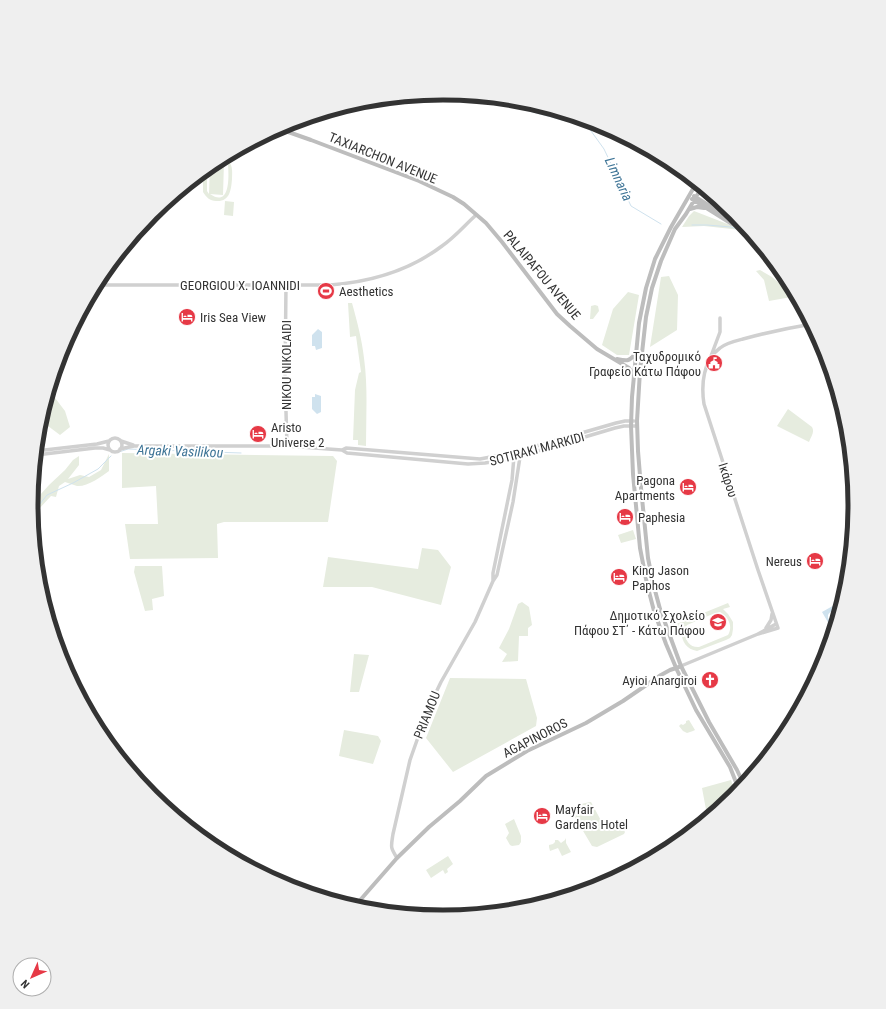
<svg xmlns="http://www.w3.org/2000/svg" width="886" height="1009" viewBox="0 0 886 1009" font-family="'Roboto Condensed',sans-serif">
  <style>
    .green { fill: #e6ecdf; fill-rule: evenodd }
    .water { fill: #cfe2ee }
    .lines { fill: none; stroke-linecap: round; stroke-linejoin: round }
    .stream { stroke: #cfe2ee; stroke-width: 1 }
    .tertiary { stroke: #d0d0d0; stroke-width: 3.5 }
    .secondary { stroke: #bdbdbd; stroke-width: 4 }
    .labels { text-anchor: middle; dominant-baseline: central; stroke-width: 4; stroke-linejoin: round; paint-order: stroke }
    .street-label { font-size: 13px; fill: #333; stroke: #fff }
    .poi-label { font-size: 13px; fill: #333; stroke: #fff; text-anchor: start }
    .water-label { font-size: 14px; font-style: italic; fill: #3f7597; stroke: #fff }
    .rim { fill: none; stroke: #333; stroke-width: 5 }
  </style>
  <rect width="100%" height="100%" fill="#fff"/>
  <path class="green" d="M223 157C226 159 229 160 230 163 233 168 232 174 232 179 231 190 230 202 216 201 210 201 206 197 203 192V171L207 168V191L209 194 210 166 214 162H224L223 195 210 194C230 208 229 177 228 165L224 161 217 160Z
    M225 201 234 202 233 216 224 215Z
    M694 211 730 225 749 231 750 233 741 230 704 226 682 227 689 216Z
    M760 270 772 277 779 283 792 287 797 296 769 301 764 280 756 271Z
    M669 276 678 295 677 330 650 347 661 277Z
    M628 292 639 295 629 355H617L602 345 613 309Z
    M348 303H352C357 321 362 340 364 358 368 387 366 417 366 446L358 445V440H353L355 390 359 373 361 372 356 336 350 337Z
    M595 305 598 306 599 311 593 319H590L591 306Z
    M49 390 65 411 70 427 60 435 44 423 43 411Z
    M788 409 812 427C815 432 811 437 809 442L777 426Z
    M122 453 333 456 337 461 328 522H224L217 524 218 558 130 559 125 524H158L156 486 122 488Z
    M109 454V471C101 477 87 487 77 486 73 485 69 483 65 482L59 486 56 497 51 496 38 510 32 519 31 505 49 485 65 470 73 460 79 456V465L68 479 80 475 89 477 101 470Z
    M633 530 636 539 621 543 618 535Z
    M422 548 438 550 451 567 441 605 372 587H323L328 557 418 569Z
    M135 566H162L164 596 152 599 153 610 145 611 134 572Z
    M48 602C52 603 52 604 53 608L59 651 44 603Z
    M522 602 529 607 532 625 528 628V636H519L518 661 502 662 507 654 499 648 509 629 518 604Z
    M728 603 730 607 723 609 728 614 733 622V629L732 635 730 638 726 640 697 651C685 649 680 639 682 627L676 629 674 625ZM720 612C729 617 733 627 728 635L699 647C687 648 682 634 687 625L715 613Z
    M354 654 369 655 359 692H350Z
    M450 678 526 679 537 718 536 726 453 772 426 738Z
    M689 720 695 730 693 731 687 733 683 731 679 726 681 724 683 725 686 723V721Z
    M344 730 378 736 381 741 373 764 339 756Z
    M731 780 736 794 722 806 707 815 702 788Z
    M590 802H591L605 828 606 829 619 823 625 832 624 834 597 847 592 846 570 809V807L572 806Z
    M514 819 521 836V842L519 845 512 846 510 845 506 838 509 833 505 824Z
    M566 838V843L571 852 562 856 558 848 550 851 549 847V845L553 844 555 842V840H558L561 843 565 840Z
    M448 856 453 864 447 869 448 872 445 874 443 870 431 878 426 870Z"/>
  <path class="water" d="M318 329 322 332V348L316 350 315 346H312V335Z
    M315 394 321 396V412L317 414 312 409V397H315Z
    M838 603 840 605V607C836 611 830 610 828 615V618L835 625 833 631 822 612Z"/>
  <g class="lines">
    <path class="stream" d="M470 95 566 121 586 124 604 149 631 206 661 224
      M692 225H707L731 227 744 231
      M119 452 128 449 241 453
      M32 514 47 495 73 483 98 469 111 456"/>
    <path class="tertiary" d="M102 274 103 285H330C370 282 409 271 442 246 455 237 465 225 476 215
      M286 285 285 378 287 446
      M711 356 720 332V318
      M108 445a7 7 0 1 1 14 0a7 7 0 1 1-14 0Z
      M121 441 133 445
      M120 449 134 446H287L342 450 346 448 480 459 501 455 519 451 616 423 625 421H634
      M342 450 347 453 468 464 485 463 514 458 615 428 624 426H637
      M36 451 97 444 109 441
      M36 455 95 448H103L110 450
      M493 581V573L512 480 514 456
      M766 628 771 620 772 614
      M758 634 778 628 758 570 704 404C701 385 703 360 720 348 726 343 735 341 743 339 765 333 788 328 812 324
      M681 666 758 634 776 624
      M397 858C390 847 391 847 393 834L410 760 428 709 441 682 475 622 493 581 497 575 513 502 520 457 519 451"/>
    <path class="secondary" d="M277 128 311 140 419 181 453 197 464 204 486 223 502 242 557 314 570 326 597 349 629 368 634 376
      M697 182 671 227 655 259 646 288 639 323 632 397 631 426 633 474 640 548 647 584 654 611 666 644 677 670 696 710 730 767 739 790
      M702 187 686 214 675 229 661 261 652 288 646 317 640 371 637 421 638 451 641 488 648 558 653 583 660 609 681 666 709 722 737 770 744 785
      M694 196 727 217 744 225
      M692 199 732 224 748 230
      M690 209 697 207 704 208
      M617 359C626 361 629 362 635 354
      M355 906 397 858 429 827 460 801 486 776 527 751 586 723 623 701 661 675 670 670 679 667"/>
  </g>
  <defs>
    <g id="stadium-disc" transform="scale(0.9)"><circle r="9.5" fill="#e63946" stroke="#fff"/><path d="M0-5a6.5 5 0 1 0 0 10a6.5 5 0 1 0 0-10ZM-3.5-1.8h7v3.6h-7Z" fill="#fff"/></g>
    <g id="hotel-disc" transform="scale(0.9)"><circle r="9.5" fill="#e63946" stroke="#fff"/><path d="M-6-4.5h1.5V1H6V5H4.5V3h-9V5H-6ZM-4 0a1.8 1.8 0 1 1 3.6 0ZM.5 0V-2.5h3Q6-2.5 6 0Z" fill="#fff"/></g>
    <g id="civic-disc" transform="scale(0.9)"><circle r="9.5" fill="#e63946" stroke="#fff"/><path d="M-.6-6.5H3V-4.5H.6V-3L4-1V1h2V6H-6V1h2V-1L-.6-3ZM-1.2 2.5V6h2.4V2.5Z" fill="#fff"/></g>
    <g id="school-disc" transform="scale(0.9)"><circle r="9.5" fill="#e63946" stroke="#fff"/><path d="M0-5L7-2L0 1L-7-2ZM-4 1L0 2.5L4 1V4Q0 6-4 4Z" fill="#fff"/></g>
    <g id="church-disc" transform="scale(0.9)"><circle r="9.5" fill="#e63946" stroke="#fff"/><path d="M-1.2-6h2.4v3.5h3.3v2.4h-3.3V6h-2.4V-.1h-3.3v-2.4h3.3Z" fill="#fff"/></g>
  </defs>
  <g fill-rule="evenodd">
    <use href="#stadium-disc" x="326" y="291"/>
    <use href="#hotel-disc" x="187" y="317"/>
    <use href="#civic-disc" x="714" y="363"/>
    <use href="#hotel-disc" x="258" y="434"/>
    <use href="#hotel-disc" x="688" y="487"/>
    <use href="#hotel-disc" x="625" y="517"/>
    <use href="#hotel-disc" x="815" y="561"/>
    <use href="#hotel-disc" x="619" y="577"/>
    <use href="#school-disc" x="718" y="622"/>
    <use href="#church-disc" x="710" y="680"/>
    <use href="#hotel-disc" x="542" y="816"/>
  </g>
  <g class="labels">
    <g class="street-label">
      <text transform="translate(383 158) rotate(22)">TAXIARCHON AVENUE</text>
      <text transform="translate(542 275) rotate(50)">PALAIPAFOU AVENUE</text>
      <text x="240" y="285">GEORGIOU X. IOANNIDI</text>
      <text transform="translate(286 365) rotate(-90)">NIKOU NIKOLAIDI</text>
      <text transform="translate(537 449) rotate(-15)">SOTIRAKI MARKIDI</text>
      <text transform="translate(728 480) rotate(72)">Ικάρου</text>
      <text transform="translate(427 715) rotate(-68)">PRIAMOU</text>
      <text transform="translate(535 738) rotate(-27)">AGAPINOROS</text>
    </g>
    <g class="poi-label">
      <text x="339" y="291">Aesthetics</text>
      <text x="200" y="317">Iris Sea View</text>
      <text x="701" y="356" text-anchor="end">Ταχυδρομικό<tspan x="701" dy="15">Γραφείο Κάτω Πάφου</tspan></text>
      <text x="271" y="427">Aristo<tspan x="271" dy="15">Universe 2</tspan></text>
      <text x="675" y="480" text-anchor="end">Pagona<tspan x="675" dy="15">Apartments</tspan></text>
      <text x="638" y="517">Paphesia</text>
      <text x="802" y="561" text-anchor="end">Nereus</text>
      <text x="632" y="570">King Jason<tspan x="632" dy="15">Paphos</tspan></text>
      <text x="705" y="615" text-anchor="end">Δημοτικό Σχολείο<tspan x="705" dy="15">Πάφου ΣΤ΄ - Κάτω Πάφου</tspan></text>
      <text x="697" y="680" text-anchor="end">Ayioi Anargiroi</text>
      <text x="555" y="809">Mayfair<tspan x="555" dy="15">Gardens Hotel</tspan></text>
    </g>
    <g class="water-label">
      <text transform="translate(619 179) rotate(65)">Limnaria</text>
      <text transform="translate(180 451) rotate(2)">Argaki Vasilikou</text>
    </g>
  </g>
  <path d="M0 0H886V1009H0ZM38 505a405 405 0 1 1 810 0a405 405 0 1 1-810 0Z" fill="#efefef" fill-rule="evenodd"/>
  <path class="rim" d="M38 505a405 405 0 1 1 810 0a405 405 0 1 1-810 0Z"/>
  <g transform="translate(32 977) rotate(225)"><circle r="19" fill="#ffffff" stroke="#adadad"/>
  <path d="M0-3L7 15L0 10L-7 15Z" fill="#e63946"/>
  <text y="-6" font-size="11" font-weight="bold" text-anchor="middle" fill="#333333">N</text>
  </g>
</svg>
